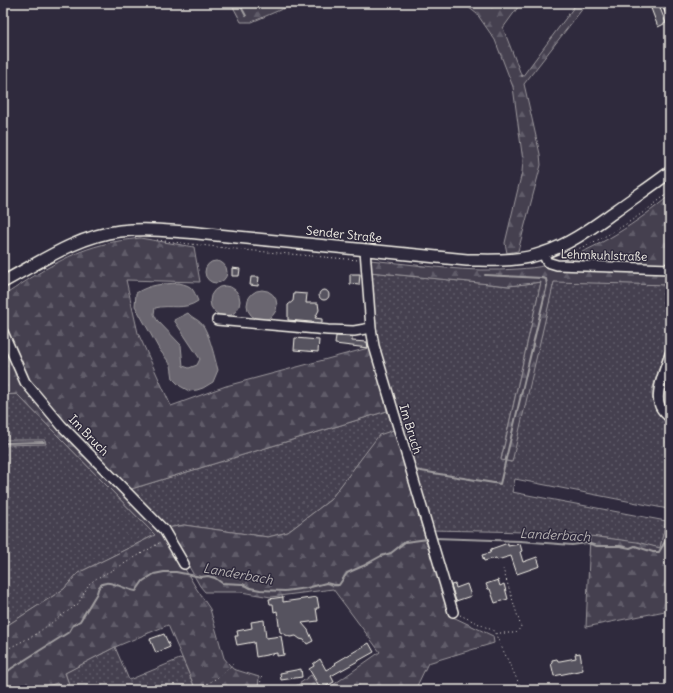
<svg xmlns="http://www.w3.org/2000/svg" width="673" height="693" viewBox="0 0 673 693" font-family="Delius,sans-serif">
  <style>
    .grass { fill: url(#grass-dots); stroke: #9c989c }
    .forest { fill: url(#forest-firs); stroke: #9c989c }
    .water { fill: #6a6670; stroke: #a19ea0 }
    .lines { fill: none; stroke-linecap: round; stroke-linejoin: round }
    .stream { stroke: #a19ea0; stroke-width: 2 }
    .building { fill: #56525f; stroke: #f4f1e8 }
    .minor-casing { stroke: #f4f1e8; stroke-width: 12 }
    .major-casing { stroke: #f4f1e8; stroke-width: 14 }
    .path { stroke: #f4f1e8; stroke-width: 1; stroke-dasharray: 1 3; stroke-linecap: butt }
    .minor { stroke: #2f2a3d; stroke-width: 9 }
    .major { stroke: #2f2a3d; stroke-width: 11 }
    .labels { text-anchor: middle; dominant-baseline: central; stroke-width: 3; stroke-linejoin: round; paint-order: stroke }
    .street-label { font-size: 12px; fill: #f4f1e8; stroke: #2f2a3d }
    .water-label { font-size: 13px; font-style: italic; fill: #b6b2b2; stroke: #2f2a3d }
  </style>
  <defs>
    <pattern id="grass-dots" width="8" height="8" patternUnits="userSpaceOnUse"><rect width="8" height="8" fill="#454050"/><path d="M2 2h.1M6 6h.1" fill="none" stroke="#605c69" stroke-width="1.8" stroke-linecap="round"/></pattern>
    <pattern id="forest-firs" width="22" height="20" patternUnits="userSpaceOnUse"><rect width="22" height="20" fill="#454050"/><path d="M5 1l3.5 6h-7zM16 11l3.5 6h-7z" fill="#605c69"/></pattern>
  </defs>
  <rect width="100%" height="100%" fill="#2f2a3d"/>
  <filter id="ink" filterUnits="userSpaceOnUse"><feTurbulence type="fractalNoise" baseFrequency=".025" numOctaves="2"/><feDisplacementMap in="SourceGraphic" scale="8" xChannelSelector="R" yChannelSelector="G"/><feConvolveMatrix kernelMatrix="1 2 1 2 8 2 1 2 1" color-interpolation-filters="sRGB"/></filter>
  <g filter="url(#ink)">
    <path class="grass" d="M370 272 509 286 541 282 501 459 511 462 554 281 670 285V338L652 390C652 408 657 412 670 424V507L668 509 515 479 512 492 666 521 660 548C586 530 508 532 432 530L377 346Z
      M670 367V414L662 405V391Z
      M17 394 155 535 78 573 64 589 3 628V445L46 444 45 440H3V395Z
      M387 411 394 430 379 436 330 500 288 532 268 537 184 525 167 528 128 490Z
      M115 647 129 680 182 658 196 690H71L65 673Z"/>
    <path class="forest" d="M231 3H296L252 22H241Z
      M463 3H486L492 8 496 3H521L503 28 522 77 577 3H587L524 84 540 154 541 165 518 251 507 253 505 243 522 172 523 161 513 87 495 40 477 14Z
      M670 195V266L556 262C597 249 637 223 670 195Z
      M140 238 194 247 200 282 126 280 138 333 171 406 226 386 372 347 387 411 128 490 29 382 3 324V296C34 276 65 254 101 245 113 241 127 240 140 238Z
      M370 260C419 265 469 273 518 269 528 268 537 268 546 265L553 269 670 272V285L554 282 512 462 501 460 541 282 509 286 370 272Z
      M3 338 25 390 163 531 196 588 210 609 224 658 233 669 259 677 258 690H196L168 625 115 647 65 673 71 690H3V628L64 589 78 573 155 535 17 394 3 395Z
      M394 430 425 538 451 616 493 636 494 643 428 663 415 690H326L380 652 333 589 271 597 241 592H205L200 586 167 528 184 525 268 537 288 532 330 500 379 435Z
      M670 517V610L586 627 590 536 637 542 660 548 666 521Z
      M311 675 321 690H300L295 687Z"/>
    <path class="water" d="M205 272a11 11 0 1 1 22 0a11 11 0 1 1-22 0Z
      M179 283C193 286 193 289 198 301 184 311 170 304 155 308L154 314 157 320 181 345 183 366 189 368 197 365 200 359 174 320 188 313C193 319 199 319 204 327 211 340 214 356 218 370L213 382 203 388 197 390 189 391 180 386 173 379 171 365 159 349 135 306 136 293C151 284 162 284 179 283Z
      M210 301a15 15 0 1 1 30 0a15 15 0 1 1-30 0Z
      M247 305a15 15 0 1 1 30 0a15 15 0 1 1-30 0Z
      M57 683 63 690H35Z"/>
    <g class="lines">
      <path class="stream" d="M239 3 246 16
        M3 443 44 442
        M415 470 500 484 547 285 546 279 542 278 485 275
        M434 538 520 541 572 545 587 543 597 546H620L630 548 635 546 653 552H659L666 540 670 521
        M3 675 12 668 69 632 73 625 80 621 97 593C100 572 123 590 136 591L143 581 154 574 164 572H176L201 577 208 576 215 578 222 583 243 584 250 588 260 590 285 591 307 588 326 583 334 585H339L347 573 363 566 381 556 391 553 405 542 428 539"/>
    </g>
    <path class="building" d="M649 3H658L666 23 658 27Z
      M232 268 240 269 239 276H232Z
      M350 274H360L359 285 350 284Z
      M251 277H259L258 286 250 285Z
      M319 295a5 5 0 1 1 10 0a5 5 0 1 1-10 0Z
      M294 293 307 294 306 303H318L319 310 315 318 322 319V323L288 320V305L293 301Z
      M336 336 352 337V341L367 342 368 348 335 344Z
      M295 338 319 340 318 352 294 350Z
      M508 543V546L520 544 522 551 520 552 523 562 537 557 540 566 517 574 511 556 497 560 496 558 484 561 482 555 490 553 491 549Z
      M498 580 500 586 504 584 508 599 495 603 490 589H488L486 584Z
      M455 584 456 588 467 584 471 596 456 601 451 585Z
      M283 597V602L317 597 319 608H316L318 621 302 623 308 630 313 641 307 644 304 640 300 639 296 636 290 637 280 632 277 611 274 612 273 604H270L269 599Z
      M264 620 266 638 281 636 284 655 277 656V653L256 657 254 642 237 645 235 636H238L237 631 252 628 251 622Z
      M164 634 170 647 156 653 150 639Z
      M369 643 374 652 331 676 334 682 321 689 309 669 314 666 313 664 320 659 326 670 336 664 335 663Z
      M580 653 583 670 554 676 551 663 552 662V660L557 659 558 661H560L576 658 575 654Z
      M301 669 302 677 281 680 280 673Z"/>
    <g class="lines">
      <g class="minor-casing">
        <path id="minor" d="M668 6 670 10
          M365 250 371 328 374 346 453 612
          M543 253 547 262 557 265 670 269
          M217 320 328 330 354 331 371 328
          M3 332 25 382 62 426 164 530 184 564
          M670 354C666 367 654 393 660 406 662 411 666 414 670 418"/>
      </g>
      <g class="major-casing">
        <path id="major" d="M3 282C40 262 78 236 120 231 146 228 171 231 197 233L467 260C493 260 518 262 543 253 571 244 594 226 617 210 635 197 653 185 670 172"/>
      </g>
      <path class="path" d="M157 240 164 241 244 250 358 260
        M572 251C606 239 643 215 670 191
        M460 615 494 631 522 690
        M496 633H516L521 627 503 569
        M3 651 33 636 78 604 89 584 97 578 122 565 161 542
        M288 686 294 690
        M197 690 220 676 233 664
        M259 690 262 675"/>
      <use href="#minor" class="minor"/>
      <use href="#major" class="major"/>
    </g>
  </g>
  <g class="labels">
    <g class="street-label">
      <text transform="translate(344 234) rotate(6)">Sender Straße</text>
      <text transform="translate(604 255) rotate(2)">Lehmkuhlstraße</text>
      <text transform="translate(411 429) rotate(73)">Im Bruch</text>
      <text transform="translate(89 435) rotate(46)">Im Bruch</text>
    </g>
    <g class="water-label">
      <text transform="translate(555 535) rotate(3)">Landerbach</text>
      <text transform="translate(238 574) rotate(10)">Landerbach</text>
    </g>
  </g>
  <rect width="673" height="693" fill="none" stroke="#2f2a3d" stroke-width="16"/>
  <rect x="8" y="8" width="657" height="677" fill="none" stroke="#f4f1e8" stroke-width="1.5" filter="url(#ink)"/>
</svg>
